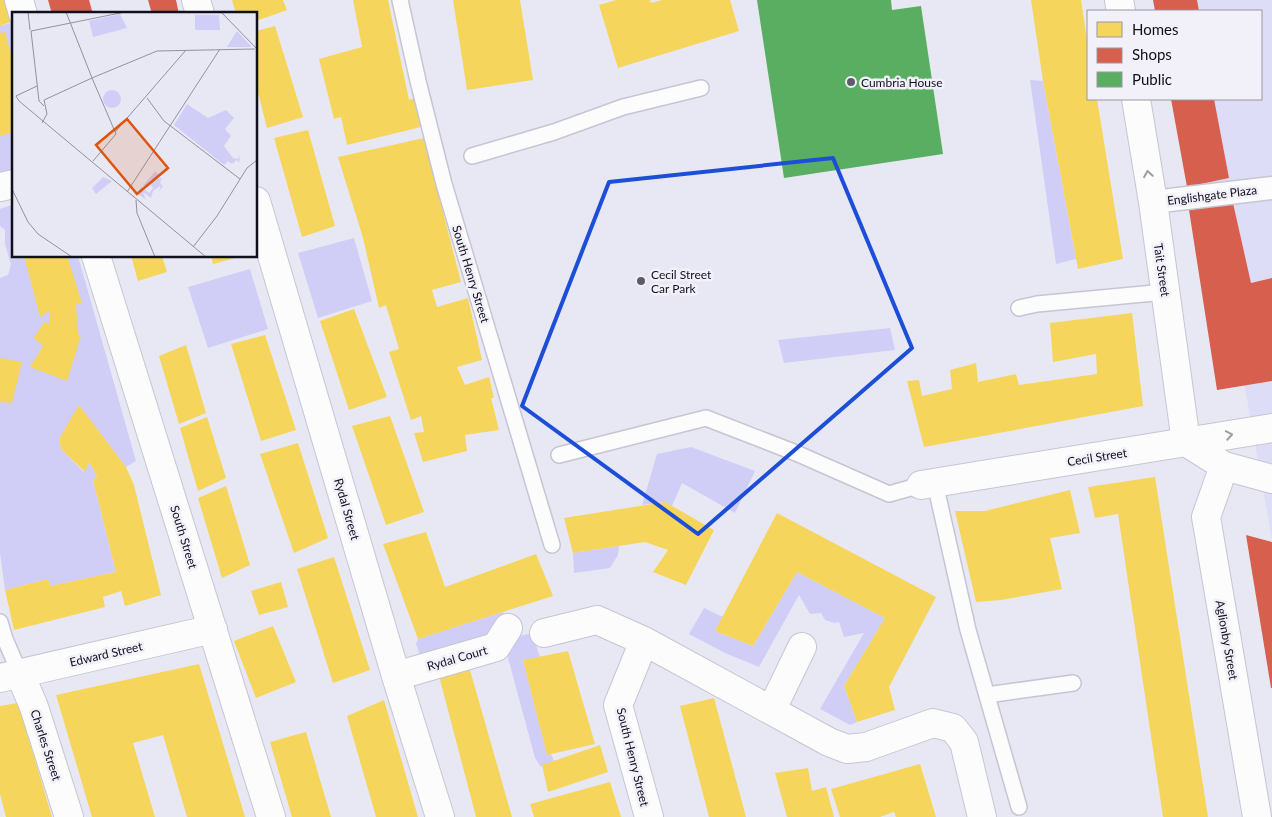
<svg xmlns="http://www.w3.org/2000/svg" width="1272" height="817" viewBox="0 0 1272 817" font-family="Lato,sans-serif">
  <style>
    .built { fill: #deddf7 }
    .green { fill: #d0cef6 }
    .homes { fill: #f6d55c }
    .shops { fill: #d6604d }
    .public { fill: #5aae61 }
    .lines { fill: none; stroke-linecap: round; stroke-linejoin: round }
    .service-casing { stroke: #c6c5d2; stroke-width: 18 }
    .pedestrian-casing { stroke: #c6c5d2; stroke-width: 25 }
    .minor-casing { stroke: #c6c5d2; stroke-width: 30 }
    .tertiary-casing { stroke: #c6c5d2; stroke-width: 30 }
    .service { stroke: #fcfcfd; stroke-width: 15 }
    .pedestrian { stroke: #fcfcfd; stroke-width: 22 }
    .minor { stroke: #fcfcfd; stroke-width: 28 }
    .tertiary { stroke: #fcfcfd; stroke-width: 28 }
    .oneway { stroke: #9e9da3 }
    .marked { fill: none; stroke: #1d4ed8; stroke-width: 4; stroke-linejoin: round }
    .poi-dot { fill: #5c5b68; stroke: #f2f1fa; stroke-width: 2 }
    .labels { text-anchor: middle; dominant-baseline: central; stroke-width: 5; stroke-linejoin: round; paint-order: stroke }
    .poi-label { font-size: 12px; fill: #100f1c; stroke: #f2f1fa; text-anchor: start }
    .street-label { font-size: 12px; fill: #100f1c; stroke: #f2f1fa }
    .inset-road { fill: none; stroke: #92919e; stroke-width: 1 }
    .view { fill: #dd550d; fill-opacity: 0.15; stroke: #dd550d; stroke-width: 2.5 }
    .inset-edge { fill: none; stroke: #100f1c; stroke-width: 2.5 }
  </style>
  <rect width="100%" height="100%" fill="#e8e8f4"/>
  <path class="built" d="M1176 0H1272V540L1194 99H1261V11H1178Z"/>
  <path class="green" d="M14 22V185L0 191V26Z
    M1030 80 1043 81 1076 259 1056 264Z
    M14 204V256H78L136 461 126 467 79 406 59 439 61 449 84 472 89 462 97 476 93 480 116 572 50 586 48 579 5 590 0 553V278L8 275 11 265 5 244V230L0 226V209Z
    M354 238 372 301 318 318 298 253Z
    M250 269 268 329 208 348 188 287Z
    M890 328 895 350 784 363 778 340Z
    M691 447 755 471 735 513 682 483 672 506 665 502 642 505 657 454Z
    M619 546 618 555 610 568 574 573 573 553Z
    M797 572 885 618 844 686 857 722 850 725 820 709 864 633 844 637 839 622 834 623 825 620 821 613 810 614 799 595 759 667 725 653 689 634 704 608 723 617 715 631 753 646Z
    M503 612 510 627 424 667 416 644 418 639Z
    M532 633 540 657 523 660 547 754H551L554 761 541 767 535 758 507 654 515 637Z"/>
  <path class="homes" d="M0 0H6L13 21 0 26Z
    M232 0H283L287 10 256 21V14H236Z
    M353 0H388L409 100 414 98 421 127 347 145 341 117 334 119 319 59 362 47Z
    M453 0H520L533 80 467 90Z
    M616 0H650L651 3 662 0H730L739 31 618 68 599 5Z
    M1031 0H1081L1088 46V99H1097L1123 259 1078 269 1043 81Z
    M275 26 303 117 267 128 256 85V31Z
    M5 32 14 66V132L0 136V33Z
    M308 130 335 226 302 237 274 138Z
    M424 138 461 282 432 290 437 307 468 298 482 360 457 367 465 385 489 377 494 398H491L499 430 465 435 467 451 423 462 414 433 424 432 421 416 411 420 389 352 399 349 386 305 379 308 363 238 338 157Z
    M24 256H67L82 303 76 305 78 333 81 336 67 381 30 367 43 346 34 338 44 322 49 324V311L40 317Z
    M131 256H162L167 272 138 281Z
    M211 256H239V257L213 264Z
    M354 309 387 397 349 410 320 321Z
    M1132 313 1143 406 924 447 907 381 919 380 922 396 952 389 950 370 976 363 978 382 1016 374 1019 385 1097 374 1096 354 1053 362 1050 323Z
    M265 335 296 430 261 441 231 344Z
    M186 345 206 413 179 424 159 356Z
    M0 358 22 362 12 403 0 402Z
    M79 405 126 467 134 485 161 595 125 606 121 591 103 597 105 607 14 630 5 590 48 579 50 586 116 572 93 480 97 476 89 462 85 472 61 449 59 439Z
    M390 416 424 512 386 525 352 426Z
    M207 417 226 478 198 491 180 428Z
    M298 443 328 538 294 553 260 454Z
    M1155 477 1208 817H1163L1118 514 1095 518 1088 487Z
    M226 486 250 565 222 578 198 498Z
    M1070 490 1080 533 1050 538 1062 589 1001 600 976 602 955 511H985Z
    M665 502 714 530 686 585 653 572 668 550 645 542 573 553 564 518Z
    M777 513 936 597 889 687 895 710 857 722 844 686 885 618 797 572 753 646 715 631Z
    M426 532 445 587 536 554 553 596 418 639 383 544Z
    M334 557 370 670 333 683 297 569Z
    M281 582 288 607 259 615 251 591Z
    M273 626 296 682 256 698 234 641Z
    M568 651 595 744 547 755 523 660Z
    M199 664 245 817H187L163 735 133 743 155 817H92L56 695Z
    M470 670 512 817H476L439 676Z
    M714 698 746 817H709L680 706Z
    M384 700 418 817H376L347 716Z
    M18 703 52 817H6L0 794V706Z
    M306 732 331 817H292L270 742Z
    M600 745 608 772 548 792 542 765Z
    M920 764 936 817H896L894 812 880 817H840L831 789Z
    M808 768 812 791 826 787 834 817H787L775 773Z
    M610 782 621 817H534L530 804Z"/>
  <path class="shops" d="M48 0H89L93 14H52Z
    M148 0H176L179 14H152Z
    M1153 0H1197L1199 11H1155Z
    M1171 99H1214L1229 178 1187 187Z
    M1233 203 1251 283 1272 278V381L1217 390 1189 210Z
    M1246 535 1272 542V688H1271Z"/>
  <path class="public" d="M757 0H891L892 10 921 6 943 154 784 178Z"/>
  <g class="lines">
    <g class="service-casing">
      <path id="service" d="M400 0 418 81 444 184 552 545
        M472 156 554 132 623 107 701 88
        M1019 308 1037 304 1165 292
        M559 455 706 418 796 453 889 494 921 485
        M935 483 968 630 1019 807
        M0 622 5 639 20 674
        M987 695 1073 683"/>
    </g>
    <g class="pedestrian-casing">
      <path id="pedestrian" d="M1153 202 1272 188"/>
    </g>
    <g class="minor-casing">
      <path id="minor" d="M19 0 23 14
        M0 187 14 184
        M96 256 271 817
        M921 485 1272 428
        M544 633 597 620 644 641 829 742 847 749 866 747 933 723 953 728 964 742 982 817
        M644 641 618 705 649 817
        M20 674 34 707 69 817
        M396 676 496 647 508 628
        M0 678 213 629
        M772 709 802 647"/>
    </g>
    <g class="tertiary-casing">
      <path id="tertiary" d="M196 0 200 14
        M1119 0 1121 11
        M1136 99 1153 202 1186 442 1224 466 1272 479
        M256 201 396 676 440 817
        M1224 466 1206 517 1257 817"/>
    </g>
    <use href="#service" class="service"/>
    <use href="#pedestrian" class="pedestrian"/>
    <use href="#minor" class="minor"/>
    <use href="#tertiary" class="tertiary"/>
  </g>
  <defs><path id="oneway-chevron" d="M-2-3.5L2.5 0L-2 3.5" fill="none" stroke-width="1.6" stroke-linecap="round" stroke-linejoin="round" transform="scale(1.25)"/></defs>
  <g class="oneway">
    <use href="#oneway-chevron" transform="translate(1148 174) rotate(-99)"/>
    <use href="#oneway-chevron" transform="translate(1229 435) rotate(-10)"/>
  </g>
  <path class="marked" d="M833 158 912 348 698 534 522 406 609 182Z"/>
  <g class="poi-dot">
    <circle cx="851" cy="82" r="5"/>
    <circle cx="641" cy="281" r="5"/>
  </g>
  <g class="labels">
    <g class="poi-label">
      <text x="861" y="82">Cumbria House</text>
      <text x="651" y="274">Cecil Street<tspan x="651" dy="14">Car Park</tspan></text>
    </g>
    <g class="street-label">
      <text transform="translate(1212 195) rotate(-7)">Englishgate Plaza</text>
      <text transform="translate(1162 270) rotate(82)">Tait Street</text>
      <text transform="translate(471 274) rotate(73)">South Henry Street</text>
      <text transform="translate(1097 457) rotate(-9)">Cecil Street</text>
      <text transform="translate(347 509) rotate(74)">Rydal Street</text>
      <text transform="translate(184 537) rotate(73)">South Street</text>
      <text transform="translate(1227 640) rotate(80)">Aglionby Street</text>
      <text transform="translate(106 654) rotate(-13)">Edward Street</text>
      <text transform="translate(457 658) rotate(-16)">Rydal Court</text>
      <text transform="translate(46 745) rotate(72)">Charles Street</text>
      <text transform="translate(633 757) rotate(76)">South Henry Street</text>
    </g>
  </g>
  <g transform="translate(12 12)">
    <rect width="245" height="245" fill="#e8e8f4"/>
    <path d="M108 2 115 16 81 25 77 9ZM183 3H207L208 18H183ZM225 19 239 34V35H215ZM91 87a9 9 0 1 1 18 0a9 9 0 1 1-18 0ZM175 92 196 106 214 98 222 106 213 117 219 124 212 134 221 146 226 147 228 143 227 151 225 148 220 152 216 149 212 153 162 113ZM143 159 148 163 146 167 150 166 148 171 151 174 147 179 149 173 141 179 139 186 131 180 134 188 125 181 130 175 137 181 141 176 139 173 131 174ZM91 165 100 169 84 182 80 176Z" fill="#d0cef6"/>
    <path class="inset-road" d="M16 0 18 18M209 0 245 37M25 74 4 84 7 89 194 245M135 86 152 109 228 167M32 94 27 89 19 19 113 0M30 111 35 102 32 88 80 66 54 0M103 120 174 38M81 149 104 122 80 66 145 39 243 37M0 177 16 210 26 222 60 245M115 180 208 37M124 188 125 201 143 245M181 235 205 204 235 156 245 148"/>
    <path class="view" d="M115 107 156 156 125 182 84 133Z"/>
    <rect width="245" height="245" class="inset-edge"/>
  </g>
  <rect x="1087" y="10" width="175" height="90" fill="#f2f1fa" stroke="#9897a1"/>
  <rect x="1097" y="22" width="25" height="15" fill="#f6d55c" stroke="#9897a1"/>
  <text x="1132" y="35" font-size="15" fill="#100f1c">Homes</text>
  <rect x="1097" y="48" width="25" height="15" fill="#d6604d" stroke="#9897a1"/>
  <text x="1132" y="60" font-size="15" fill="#100f1c">Shops</text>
  <rect x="1097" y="72" width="25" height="15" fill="#5aae61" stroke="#9897a1"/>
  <text x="1132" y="85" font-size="15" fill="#100f1c">Public</text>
</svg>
